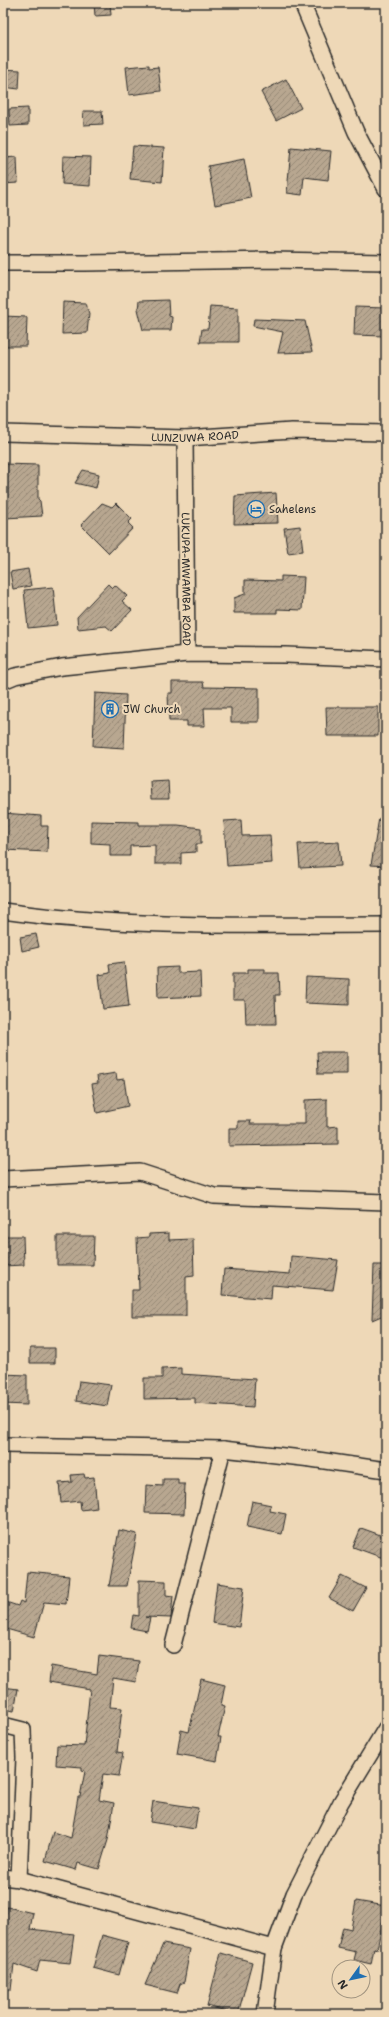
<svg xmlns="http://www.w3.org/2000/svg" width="389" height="2017" viewBox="0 0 389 2017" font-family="'Shantell Sans',sans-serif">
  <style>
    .building { fill: url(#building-hatch); stroke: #2b2b2b }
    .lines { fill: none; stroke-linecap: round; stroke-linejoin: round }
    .minor-casing { stroke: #2b2b2b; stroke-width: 18 }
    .minor { stroke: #eed8b7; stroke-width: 15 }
    .labels { text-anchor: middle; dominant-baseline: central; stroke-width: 4; stroke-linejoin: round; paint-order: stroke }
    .street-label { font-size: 11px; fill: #2b2b2b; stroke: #eed8b7 }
    .poi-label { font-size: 11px; fill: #2b2b2b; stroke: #eed8b7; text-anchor: start }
  </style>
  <defs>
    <pattern id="building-hatch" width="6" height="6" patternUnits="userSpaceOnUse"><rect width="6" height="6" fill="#b8a790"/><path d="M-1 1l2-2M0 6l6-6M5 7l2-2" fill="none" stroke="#968876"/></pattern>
  </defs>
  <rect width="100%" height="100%" fill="#eed8b7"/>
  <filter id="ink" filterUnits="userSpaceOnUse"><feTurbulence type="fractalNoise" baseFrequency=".025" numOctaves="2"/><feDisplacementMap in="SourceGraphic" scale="8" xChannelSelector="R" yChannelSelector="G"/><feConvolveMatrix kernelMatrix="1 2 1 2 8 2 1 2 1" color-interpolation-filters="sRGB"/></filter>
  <g filter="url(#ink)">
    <path class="building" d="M94 3H110L111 15 95 16Z
      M149 65V68L158 67 161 91 129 95 126 67Z
      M3 69 20 70 19 89 3 87Z
      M286 79 301 108 276 121 261 92Z
      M28 108V125L10 126 9 109Z
      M83 111H102L103 124 84 125Z
      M133 146 164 148 162 182 130 179Z
      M291 147 331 151 328 180 304 177 302 195 287 193Z
      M63 156 91 157 90 186 62 184Z
      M17 157 18 183 3 184V158Z
      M244 159 251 198 215 205 208 166Z
      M168 300 169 316 172 317 171 330H143L138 309 139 301Z
      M63 302 86 303 89 314 87 333 62 334Z
      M210 306 238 308V342H200L202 329H208Z
      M355 307 385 308 384 336 354 335Z
      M3 316 27 317 26 346H3Z
      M254 319 305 321 312 352 278 353 283 332 253 326Z
      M3 464 38 465V499L40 501 42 516 5 518Z
      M83 470 99 474 96 488 75 483Z
      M276 493 278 523 234 524 235 496Z
      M102 503 112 507 116 503 132 519 128 523 133 528 109 553 81 525Z
      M300 526 303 551 288 553 284 528Z
      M28 569 31 586 13 589 10 572Z
      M281 576 304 577 302 610 277 609V613H234V598L245 594V580L281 581Z
      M108 584 112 588 115 585 127 596 122 601 132 610 112 631 106 626 78 629 77 617Z
      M53 587 57 625 28 628 24 590Z
      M172 682H203L204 687 259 688V722H231V708H204L205 726H187V721H169L168 693H172Z
      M95 693 126 695 124 748 93 746Z
      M326 707H378V736H327Z
      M168 780 169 799H151L150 781Z
      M3 813 41 816V826H48L47 852 3 850Z
      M379 818 386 819V866L371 865Z
      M241 820 242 836 270 835 272 863 227 866 224 821Z
      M91 821 139 822V825H178L201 828V844H196V852L181 853V864H155V845L130 846V856H110V844L91 843Z
      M339 842 341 866 300 868 298 844Z
      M36 934 39 947 22 951 20 937Z
      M124 962 129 1006 103 1009 99 975 110 973 109 964Z
      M178 967V973L200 972 201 996 158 998 157 968Z
      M248 969H265V973H279L280 995H275L276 1024H246L245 1000H233V973H248Z
      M306 977 349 979V1005L305 1003Z
      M317 1052H347V1074H318Z
      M116 1073 117 1080 124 1079 128 1106 97 1113 92 1084 98 1083 97 1076Z
      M327 1099V1127L338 1126V1144L229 1146V1128H238V1121H251L250 1124H305V1100Z
      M169 1233V1240L193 1239 194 1276 186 1277V1316H132V1290H139L137 1238 149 1237V1234Z
      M3 1236H23L24 1265 3 1266Z
      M57 1236H94L93 1265H57Z
      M291 1256 338 1260 333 1290 272 1285 271 1299 222 1295 224 1269 290 1274Z
      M374 1265H386V1314L372 1320Z
      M30 1348H55V1363H30Z
      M181 1368V1374L255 1379 253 1407 195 1403V1398L144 1399V1378H162V1369Z
      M3 1374 27 1375V1405L3 1404Z
      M79 1381 111 1385 107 1406 76 1401Z
      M84 1474 85 1478 94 1477 97 1508 81 1510 80 1501 61 1503 59 1483 72 1482 71 1475Z
      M163 1479H178V1484H185L184 1514 145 1513 146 1485 163 1486Z
      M252 1501 271 1505 270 1511 286 1514 282 1534 247 1527Z
      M361 1528 386 1537V1559L353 1547Z
      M119 1530 137 1534 127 1586H109Z
      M27 1572 69 1576 66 1604 44 1602 34 1637 3 1628V1601L18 1606 20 1601 24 1603Z
      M342 1576 366 1588 353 1611 329 1598Z
      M139 1580 166 1581V1595L173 1596 171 1618 145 1617 150 1618 147 1631 131 1628 133 1615 139 1616Z
      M217 1583 244 1587 239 1627 212 1623Z
      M99 1656 139 1661 136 1682 113 1678 110 1707 122 1708 117 1752 123 1753 119 1776 103 1774 99 1800 114 1803 108 1840 99 1869 78 1863 76 1870 45 1861 53 1832 71 1838 78 1797H80L85 1771 82 1770V1767L56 1765 57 1745 84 1746 90 1689 49 1682 51 1666 97 1674Z
      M201 1679 225 1685 221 1705 225 1706 218 1737H221L217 1761 177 1754 181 1730 189 1732Z
      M3 1687 18 1689 14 1711 3 1709Z
      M153 1801 198 1808 195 1829 150 1822Z
      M356 1901 386 1906 377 1949 374 1948 371 1964 354 1960 356 1952 338 1948 343 1927 351 1929Z
      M7 1907 33 1913 30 1929 74 1934 70 1963 40 1960 37 1972 14 1964 11 1990H3V1927Z
      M102 1935 128 1942 119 1975 93 1968Z
      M163 1944 190 1949 184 1982 180 1984 177 1993 145 1985Z
      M221 1953 252 1962 238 2014 207 2006Z"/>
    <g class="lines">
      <g class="minor-casing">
        <g id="minor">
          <path d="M302 3 356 132 386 189"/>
          <path d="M3 263H85L270 260 386 262"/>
          <path id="s1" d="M3 433 185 438 292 431 386 433"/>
          <path id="s2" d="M185 438 187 654"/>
          <path d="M3 681 15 676 62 667 187 654 286 655 386 659"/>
          <path d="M3 911C130 929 258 925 386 925"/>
          <path d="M3 1179 140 1172 214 1196 386 1202"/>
          <path d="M3 1445 223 1449 311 1459 386 1470"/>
          <path d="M173 1645 223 1449"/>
          <path d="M3 1725 23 1730 24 1758 19 1879"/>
          <path d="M3 1877 19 1879 274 1948"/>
          <path d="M265 2014 274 1948 294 1894 341 1802 386 1728"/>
        </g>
      </g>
      <use href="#minor" class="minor"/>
    </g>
  </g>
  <defs>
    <g id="hotel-ring" transform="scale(0.9)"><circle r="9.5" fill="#eed8b7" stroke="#1f6fb2" stroke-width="1.5"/><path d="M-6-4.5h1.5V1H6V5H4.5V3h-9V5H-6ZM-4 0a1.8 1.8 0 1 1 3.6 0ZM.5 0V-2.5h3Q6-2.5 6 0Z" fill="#1f6fb2"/></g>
    <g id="building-ring" transform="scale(0.9)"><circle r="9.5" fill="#eed8b7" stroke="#1f6fb2" stroke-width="1.5"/><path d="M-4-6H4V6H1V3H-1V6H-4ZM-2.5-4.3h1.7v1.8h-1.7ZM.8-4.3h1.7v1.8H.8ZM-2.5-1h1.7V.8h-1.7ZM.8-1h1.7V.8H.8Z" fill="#1f6fb2"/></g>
  </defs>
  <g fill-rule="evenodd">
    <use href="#hotel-ring" x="256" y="509"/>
    <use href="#building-ring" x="110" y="709"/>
  </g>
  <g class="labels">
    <g class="street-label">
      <text stroke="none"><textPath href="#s1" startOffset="192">LUNZUWA ROAD</textPath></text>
      <text stroke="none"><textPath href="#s2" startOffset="141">LUKUPA-MWAMBA ROAD</textPath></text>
    </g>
    <g class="poi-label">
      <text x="269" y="509">Sahelens</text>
      <text x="123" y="709">JW Church</text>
    </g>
  </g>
  <rect width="389" height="2017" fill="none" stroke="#eed8b7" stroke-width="16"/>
  <rect x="8" y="8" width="373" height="2001" fill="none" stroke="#2b2b2b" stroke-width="1.5" filter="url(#ink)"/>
  <g transform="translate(351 1979) rotate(237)"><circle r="19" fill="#eed8b7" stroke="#a0937f"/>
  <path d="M0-3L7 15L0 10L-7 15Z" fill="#1f6fb2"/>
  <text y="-6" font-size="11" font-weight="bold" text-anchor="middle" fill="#2b2b2b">N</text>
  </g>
</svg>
